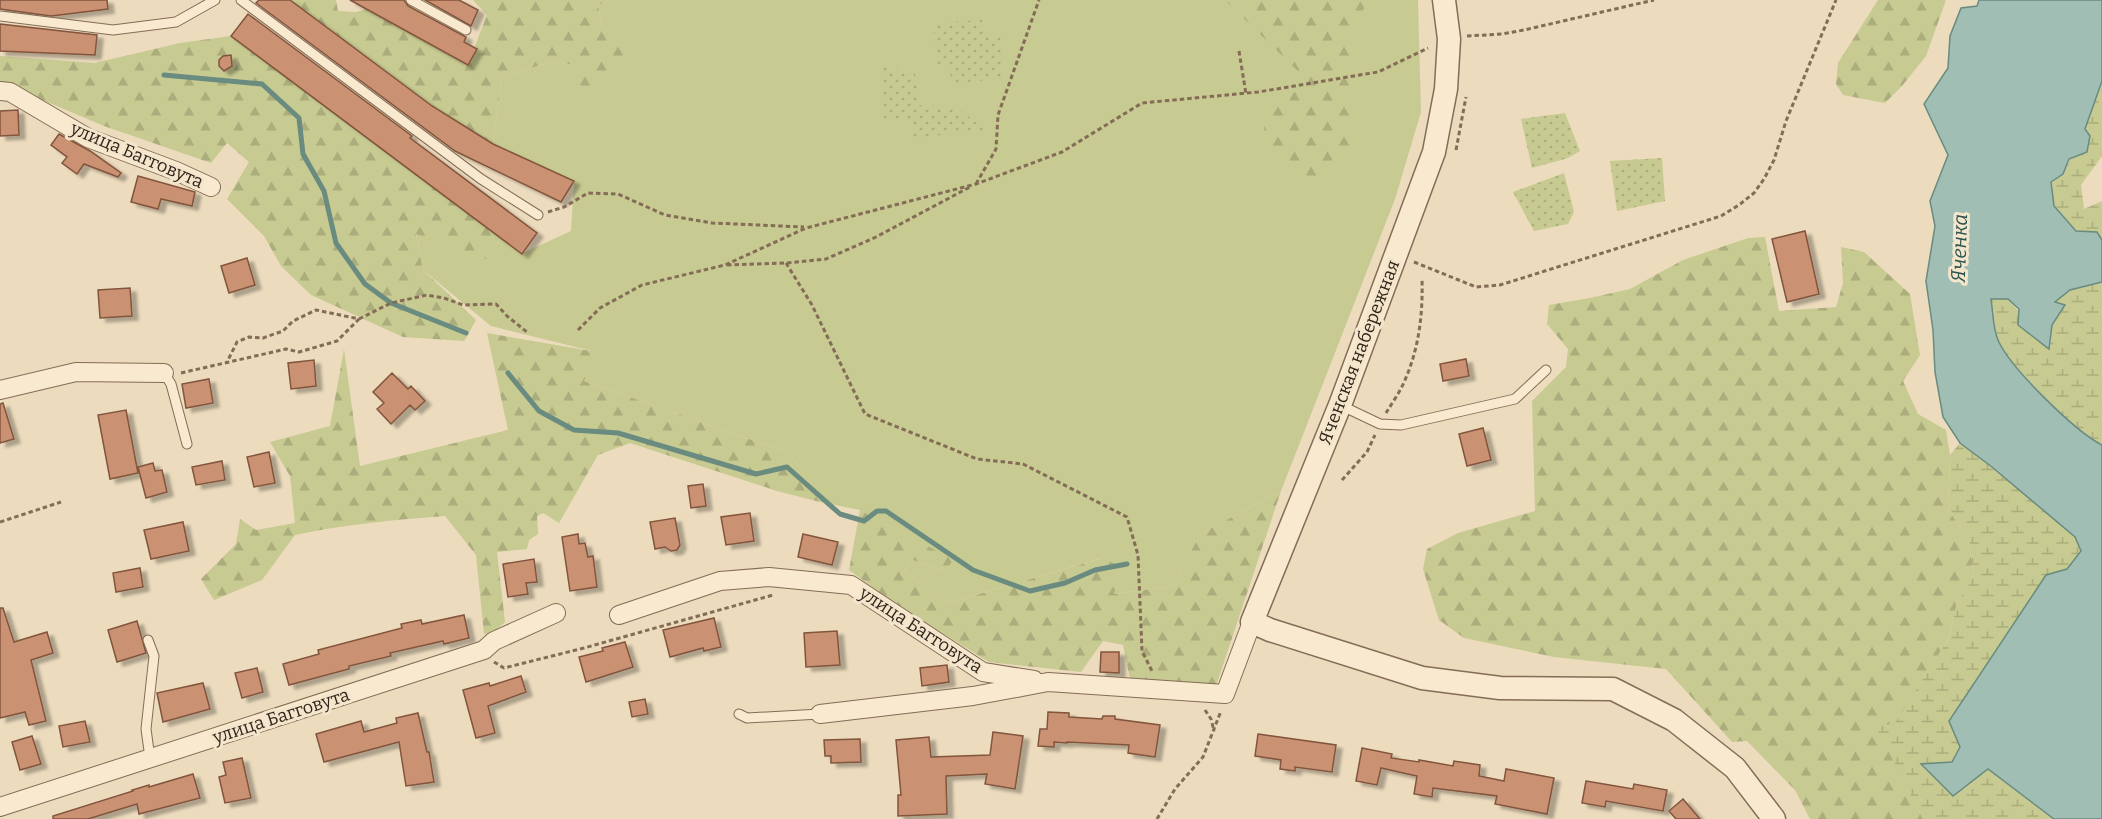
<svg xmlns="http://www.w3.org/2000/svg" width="2102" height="819" viewBox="0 0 2102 819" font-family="Bitter,serif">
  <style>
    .grass { fill: #c7ca91 }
    .forest { fill: url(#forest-firs) }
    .wetland { fill: url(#wetland-marsh) }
    .garden { fill: url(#garden-dots) }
    .water { fill: #a0beb3; stroke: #698b80; stroke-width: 1.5 }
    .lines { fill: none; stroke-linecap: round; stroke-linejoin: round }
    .stream { stroke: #698b80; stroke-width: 5 }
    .building { fill: #ca9273; stroke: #82543d; stroke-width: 1.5; filter: url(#shadow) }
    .service-casing { stroke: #846c57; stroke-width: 11 }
    .minor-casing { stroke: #846c57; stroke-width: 20 }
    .tertiary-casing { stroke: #846c57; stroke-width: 25 }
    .path { stroke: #846c57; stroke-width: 3; stroke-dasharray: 4.5 3; stroke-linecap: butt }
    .service { stroke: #f8e9cf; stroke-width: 9 }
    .minor { stroke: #f8e9cf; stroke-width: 18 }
    .tertiary { stroke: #f8e9cf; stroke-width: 22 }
    .labels { text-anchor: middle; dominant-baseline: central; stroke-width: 6; stroke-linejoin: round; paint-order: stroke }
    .street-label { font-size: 18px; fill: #33251b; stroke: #f4e6cc }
    .water-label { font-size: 20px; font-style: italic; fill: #2a534e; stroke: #f4e6cc }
  </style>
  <defs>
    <pattern id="forest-firs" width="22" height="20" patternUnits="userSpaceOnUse" patternTransform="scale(1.5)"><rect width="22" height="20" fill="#c7ca91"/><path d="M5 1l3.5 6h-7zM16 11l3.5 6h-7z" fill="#abad7c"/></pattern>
    <pattern id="wetland-marsh" width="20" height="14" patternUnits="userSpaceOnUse" patternTransform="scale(1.5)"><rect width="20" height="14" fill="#c7ca91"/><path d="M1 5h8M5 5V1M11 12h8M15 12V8" fill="none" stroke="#abad7c"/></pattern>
    <pattern id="garden-dots" width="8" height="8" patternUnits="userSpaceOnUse" patternTransform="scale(1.5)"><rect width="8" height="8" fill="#c7ca91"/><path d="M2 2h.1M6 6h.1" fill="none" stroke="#abad7c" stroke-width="1.8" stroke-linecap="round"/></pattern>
    <filter id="shadow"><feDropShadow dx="6" dy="4" stdDeviation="1.5" flood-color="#0004"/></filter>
  </defs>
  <rect width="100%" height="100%" fill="#ecdbbd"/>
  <path class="grass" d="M610 0H1418L1421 112 1395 199 1281 491 1200 534 1173 586 1114 594 1102 558 948 603 904 571 910 559 944 571 953 560 860 510 820 502 790 453 584 381 596 352 491 326 423 270 416 233 485 260 501 237 523 253 571 231 574 181 493 144 502 77 550 62 579 65 602 29 598 5Z"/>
  <path class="forest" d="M290 0H336L338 11 356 12 366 9 468 64 487 15 473 0H610L598 5 602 29 626 52 595 95 579 94 578 65 550 62 502 77 493 144 432 106Z
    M1225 0H1370L1349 30 1355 148 1325 183 1267 161 1264 127 1299 72Z
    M1878 0H1946L1926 56 1902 86 1885 103 1843 95 1836 84 1838 63Z
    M231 36 501 237 485 260 416 234 423 270 476 320 464 341 403 337 311 295 281 266 264 236 227 199 249 162 227 143 211 163 104 126 0 82V56L95 63 180 43Z
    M1765 237 1779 311 1836 307 1843 283 1841 247 1864 252 1910 294 1920 355 1903 381 1918 414 1946 430 1950 455 1948 509 1969 540 1974 576 1957 603 1949 638 1895 724 1877 727 1923 819H1810L1795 790 1747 741 1732 742 1666 669 1554 657 1464 638 1439 620 1423 569 1427 549 1458 533 1535 511 1532 401 1566 367 1568 349 1547 324 1549 305 1590 298 1630 289 1683 260 1748 238Z
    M487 333 597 352 584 381 790 453 820 502 777 491 630 443 598 455 559 523 543 513 537 516 538 534 529 540 527 549 497 552 505 622 493 633 484 634 476 555 445 516C395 520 345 524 295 535L262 580 214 600 201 579 236 544 240 519 256 530 295 523 290 476 270 442 330 426 344 349 360 466 508 430Z
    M1281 491 1216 686 1130 679 1123 645 1103 641 1081 672 989 662 898 606 849 570 860 510 954 560 944 571 910 559 904 571 948 603 1103 558 1121 567 1114 594 1173 586 1200 534Z"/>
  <path class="wetland" d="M2102 81V156L2081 185 2084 209 2102 201V240L2097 232 2077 231 2054 206 2051 182 2063 174 2085 129Z
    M2102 282V445C2076 432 2010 367 1998 340 1992 328 1993 311 1991 299H2008L2050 348 2052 325 2065 306 2055 302 2069 290Z
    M1960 443 1992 467 2076 537 2081 551 2067 569 2046 575 1952 762 1922 764 1988 769 2054 819H1923L1876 727 1895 723 1949 638 1957 603 1974 576 1969 540 1948 509 1950 455Z"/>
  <path class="garden" d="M982 20 984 37 1000 36 1003 79 951 83 950 63 936 64 933 23Z
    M881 67 915 73 920 105 957 107 985 130 913 138V119L884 120Z
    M1565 113 1580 151 1568 158 1532 168 1521 119Z
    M1662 158 1665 201 1617 211 1610 161Z
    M1564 173 1574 212 1568 224 1534 231 1513 192Z"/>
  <path class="water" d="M1979 0H2102V81L2085 129 2090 136 2087 152 2069 159 2063 174 2051 182 2054 206 2076 231 2097 232 2102 240V282L2070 290 2055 302 2065 305 2052 325 2049 349 2018 325 2019 309 2008 299H1991C1993 312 1993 329 1998 340 2010 368 2076 432 2102 445V819H2054L1988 769 1953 796 1921 764 1952 762 1960 747 1949 721 2046 575 2067 569 2081 551 2075 537 1992 467 1960 443 1943 417 1935 372 1933 330 1926 281 1935 226 1930 201 1948 155 1924 104 1948 68 1950 36 1961 8 1977 6Z"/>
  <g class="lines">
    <path class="stream" d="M164 75 262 84 299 118 303 154 324 191 336 243 365 284 391 303 466 333
      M508 373 539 411 574 430 618 433 756 474 787 467 840 514 864 521 877 511H886L973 570 1030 591 1065 583 1095 570 1127 564"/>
  </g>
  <path class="building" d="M0 0H107L108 9 51 16 0 9Z
    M259 0H290L432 106 493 144 574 181 561 202 455 151 256 3Z
    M350 0H404L408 6 466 37 464 42 477 49 468 65Z
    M425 0H459L478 10 471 26Z
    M248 14 412 136 410 138 537 233 522 254 231 36Z
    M0 24 97 35 95 55 0 51Z
    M231 55 232 66 224 71 219 66V60L223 56Z
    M18 110 19 135 0 136V111Z
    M59 134 90 151 121 173 118 177 84 164 77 174 62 163 67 157 51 145Z
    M138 176 195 192 192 206 161 199 158 209 131 202Z
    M1805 231 1819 294 1787 302 1772 239Z
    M247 258 255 285 229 293 221 266Z
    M130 288 132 316 100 318 98 290Z
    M1466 359 1469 376 1443 381 1440 364Z
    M314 360 316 386 291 389 288 363Z
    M392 373 408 389 411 386 425 401 415 410 410 405 391 424 377 409 384 403 373 392Z
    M209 379 213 403 186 408 182 384Z
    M3 403 14 439 0 443V404Z
    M126 410 138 473 110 479 98 415Z
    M1483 428 1491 460 1467 466 1459 434Z
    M269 452 275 483 254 487 247 457Z
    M222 461 225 480 196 485 192 467Z
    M153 463 155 471 162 470 167 492 146 498 138 467Z
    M703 484 706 506 691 508 688 486Z
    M750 513 754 541 726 545 721 517Z
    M675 518 680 545 677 550 671 551 665 547 655 549 650 522Z
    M183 522 189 551 151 559 144 530Z
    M578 534 579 544 585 543 588 557 593 556 597 587 570 591 562 537Z
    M803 534 838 542 832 565 798 557Z
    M534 559 537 582 526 583 528 594 508 597 503 564Z
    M140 568 143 587 116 592 113 573Z
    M0 608H3L14 642 47 632 53 653 31 660 46 721 29 725 25 712 0 718Z
    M464 615 469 638 444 644 443 641 390 653 391 656 349 666V669L289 685 283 664 319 654 318 650 402 628 401 624 421 620 422 624Z
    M714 618 721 647 704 651 703 648 670 657 663 630Z
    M137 621 146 653 117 662 108 630Z
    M837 631 840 665 806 667 804 633Z
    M625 642 633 667 586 682 579 657 603 651 602 648Z
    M1101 652H1119V673L1100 672Z
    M947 665 949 682 922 686 920 668Z
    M257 668 263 692 242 698 235 673Z
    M521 676 526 692 488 706 495 733 476 738 463 690 489 683 490 686Z
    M203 683 210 709 163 722 157 693Z
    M645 699 648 714 632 717 629 702Z
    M1048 712 1069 713V717L1102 719 1103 716H1115V719L1160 725 1155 757 1128 753 1129 745 1067 742V743L1054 742V747L1038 746 1040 729H1047Z
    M418 713 427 752H429L434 782 406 786 399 742 324 762 316 734 361 721 364 732 397 723 396 718Z
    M85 721 90 742 63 747 59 726Z
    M993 732 1023 736 1015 789 985 784 987 774 946 776 947 814 898 816V795H901L896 740 929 737 931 757 990 755Z
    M1258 734 1336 745 1332 772 1295 767V771L1280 769 1281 760 1255 756Z
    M32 736 41 764 20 770 12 742Z
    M860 739 861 762 831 763V756H825L824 740Z
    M1362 748 1392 754 1391 758 1419 762V760L1453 766 1454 761 1480 765 1479 776 1504 781 1506 769 1554 778 1547 814 1495 804 1497 796 1433 788 1432 797 1414 794 1417 776 1381 768 1377 785 1356 781Z
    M242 758 251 798 225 803 219 777 226 775 223 762Z
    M193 774 200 798 139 814 137 804 88 819H53V816L133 791 132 790 149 785V787Z
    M1586 781 1633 789 1634 784 1667 790 1663 811 1606 801 1605 807 1582 803Z
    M1683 799 1700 819H1676L1669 811Z"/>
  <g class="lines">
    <g class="service-casing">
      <path id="service" d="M241 0 481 179 538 215
        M411 0 466 30
        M0 16 113 30 176 22 215 0
        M164 373 171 384 187 444
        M1340 405 1380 424 1401 425 1515 399 1546 370
        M148 640 154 656 146 729 150 758
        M739 714 747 718 820 714"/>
    </g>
    <g class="minor-casing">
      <path id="minor" d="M0 91 10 92 88 138 176 171 211 187
        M0 390 76 372 164 373
        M619 615 720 581 769 577 851 585 983 672 1034 680
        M820 714 973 696 1048 682 1225 694 1252 622
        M0 807 484 650 494 641 556 613"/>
    </g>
    <g class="tertiary-casing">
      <path id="tertiary" d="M1444 0 1449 39 1446 89 1434 152 1340 405 1252 622 1270 630 1422 678 1500 688 1613 689 1674 720 1735 768 1774 819"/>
    </g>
    <path class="path" d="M1467 36 1502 34 1524 30 1654 0
      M1239 51 1246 94
      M1456 150 1466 97
      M976 184 996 149 998 115 1039 0
      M548 212 564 207 588 193 618 194 665 215 712 223 804 227
      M1414 262 1476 287 1500 285 1721 216 1739 205 1754 193 1764 179 1774 160 1786 121 1836 0
      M786 263 812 305 865 414 977 459 1023 464 1127 517 1138 555 1142 651 1152 671
      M727 265 786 263 826 259 876 237 970 187
      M359 319 391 303 427 295 444 298 463 305 496 304 507 316 527 332
      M578 330 600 308 642 285 725 265 806 228 976 184 1062 152 1142 103 1258 92 1378 72 1428 48
      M181 373 286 349 299 352 337 341 359 319 316 310 293 321 283 331 263 338 249 337 237 342 227 362
      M1386 413C1392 403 1400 392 1405 380 1419 348 1423 314 1422 279
      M1342 480 1367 452 1375 435
      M0 522 61 502
      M494 662 504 668 584 648 773 595
      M1205 710 1211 719 1214 731
      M1157 819 1175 789 1203 757 1221 711"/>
    <use href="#service" class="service"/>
    <use href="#minor" class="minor"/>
    <use href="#tertiary" class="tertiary"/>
  </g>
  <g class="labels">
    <g class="street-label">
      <text transform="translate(137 155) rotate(23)">улица Багговута</text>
      <text transform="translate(1359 352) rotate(-69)">Яченская набережная</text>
      <text transform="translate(921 630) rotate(33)">улица Багговута</text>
      <text transform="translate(281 716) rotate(-18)">улица Багговута</text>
    </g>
    <g class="water-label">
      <text transform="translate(1959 248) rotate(-88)">Яченка</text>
    </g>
  </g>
</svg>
